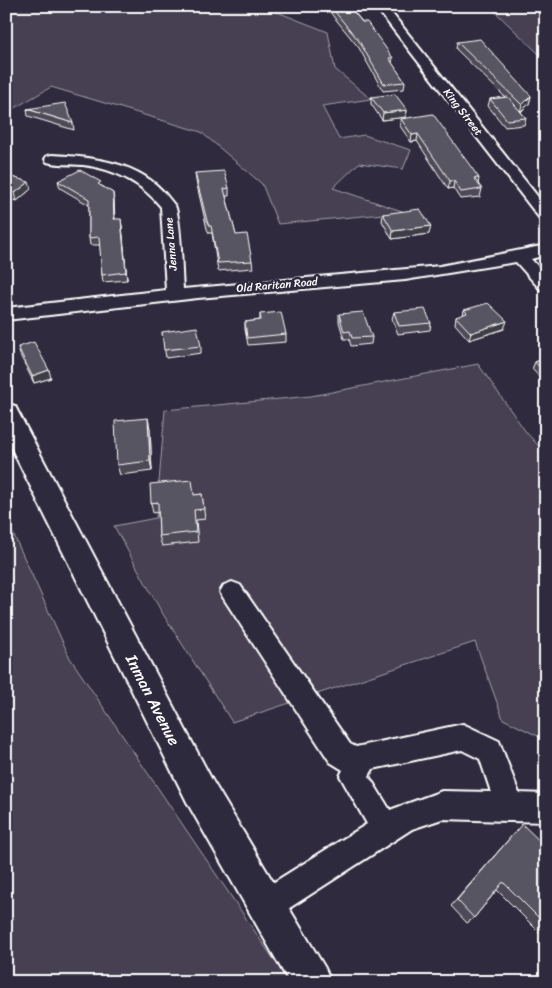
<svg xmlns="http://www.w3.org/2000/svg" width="552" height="988" viewBox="0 0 552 988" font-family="Sriracha,sans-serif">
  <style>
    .green { fill: #464152; stroke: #a2a0a8 }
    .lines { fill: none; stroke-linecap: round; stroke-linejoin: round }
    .minor-casing { stroke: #fff; stroke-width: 4 }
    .major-casing { stroke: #fff; stroke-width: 4 }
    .minor { fill: #2f2a3d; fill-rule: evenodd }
    .major { fill: #2f2a3d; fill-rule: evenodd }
    .wall { fill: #4d4956; stroke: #fff }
    .shaded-wall { fill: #3e3c46; stroke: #fff }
    .building { fill: #595564; stroke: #fff }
    .labels { text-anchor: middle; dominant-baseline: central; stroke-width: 5; stroke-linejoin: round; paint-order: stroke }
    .far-street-label { font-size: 11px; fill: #fff; stroke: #2f2a3d }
    .near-street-label { font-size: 16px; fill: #fff; stroke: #2f2a3d }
  </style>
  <rect width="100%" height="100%" fill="#2f2a3d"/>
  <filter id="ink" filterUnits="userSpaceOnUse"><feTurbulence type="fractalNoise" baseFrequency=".02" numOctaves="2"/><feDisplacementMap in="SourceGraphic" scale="10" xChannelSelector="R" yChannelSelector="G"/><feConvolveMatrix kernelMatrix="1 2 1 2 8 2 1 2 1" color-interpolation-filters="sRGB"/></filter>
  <g filter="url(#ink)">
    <path class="green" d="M6 6H262L328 32 335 69 371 99 322 106 339 139 364 135 411 150 403 169 359 163 333 188 405 212 278 224 262 184 201 132 51 87 6 113Z
      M489 6H546V53L539 54Z
      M478 364 526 432 546 454V740L503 719 475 642 232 722 161 611 114 526 156 518 165 410 311 396Z
      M6 518 70 658 289 982H6Z"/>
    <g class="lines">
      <g class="minor-casing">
        <path id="minor" d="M375 6H386L546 207V222L541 220Z
          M52 155C93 157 140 162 167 196 170 200 174 204 176 208 182 232 181 264 183 289L440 266 546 245V255L531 259 546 275V290L540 289 516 262 405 280 198 298 6 320V308L166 290 161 207C141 182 114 169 83 165 71 164 58 165 47 162L45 159 47 156Z
          M232 582 240 585 350 744 356 747 463 724 499 741 519 793 546 794V822L442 819 412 829 277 916 266 920 255 916 251 905 255 894 367 824 340 776 343 770 330 762 224 599 220 592 224 585ZM462 750 480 759 491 792 442 791 390 810 369 776 373 769Z"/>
      </g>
      <g class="major-casing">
        <path id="major" d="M6 403 15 406 18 412 212 780 325 968 331 982H289L188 804 6 437Z"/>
      </g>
      <use href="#minor" class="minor"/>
      <use href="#major" class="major"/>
    </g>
    <path class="wall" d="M325 6H349L393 58 392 63 405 82 404 89 383 91 359 48Z
      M457 42 531 96 529 104 521 112 526 118 524 125 505 127 488 106 490 99 505 97 456 49Z
      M371 97 407 110 406 117 382 120 371 104Z
      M27 109 73 123 74 130 28 116Z
      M401 119 478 184 482 189 480 197 460 199 453 188 448 189 417 141 411 142 400 126Z
      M545 165H546V176L542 172Z
      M195 173 229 188V196H226L236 235 252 261 253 268 218 271 212 233H209L207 229 196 181Z
      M6 175 31 189 17 201 6 198Z
      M58 181 102 186 113 193 114 200 115 219 122 226 127 280 103 282 102 275 100 245H90L89 238V205L60 188Z
      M383 214 429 234 392 239 382 221Z
      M464 310 504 329 469 340 455 324 456 317 463 315Z
      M394 312 431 323 430 330 398 334 392 319Z
      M260 314 286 334V342L248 345 245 329V322L260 320Z
      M339 314 372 337 371 344 351 346 349 339H344L339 322Z
      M162 332 201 346V353L166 358Z
      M18 347 51 378 34 383 20 355Z
      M546 358V384L532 369 535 362Z
      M148 418 150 429 152 471 120 475 117 465Z
      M202 494 205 519 196 520 198 542 162 546 159 536 158 512 153 513 151 503Z
      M515 832 546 847V939L497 890 474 918 467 923 451 906Z
      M546 977V982H542Z"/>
    <path class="shaded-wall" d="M531 96 529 104 520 112 522 105Z
      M407 110 406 117 382 120 383 113Z
      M418 134 417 141 411 142 412 135Z
      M474 178H479L478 185Z
      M450 181H454L453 188 448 189Z
      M29 182 31 189 17 201 15 193Z
      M113 193 114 200 115 227 114 219Z
      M121 219 122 226 127 280 126 272Z
      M431 226 429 234 392 239 393 231Z
      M507 321 504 329 469 340 471 333Z
      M49 370 51 378 34 383 32 376Z
      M148 418 150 429 152 471 150 461Z"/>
    <path class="building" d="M330 6H349L362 22H367L393 58H389L405 82 384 84 359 41Z
      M480 39 531 96 522 105 457 42Z
      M395 94 407 110 383 113 371 97Z
      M508 97 526 118 507 120 490 99Z
      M65 103 73 123 27 109Z
      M433 114 479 178H474L482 189 461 192 454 181H450L418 134 412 135 401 119Z
      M80 170 101 182 98 184 113 193 114 219H121L126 272 102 275 99 237 89 238V199L58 181Z
      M224 171 229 188 224 189 236 235 247 234 252 261 218 263 211 226H209L207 221 195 173Z
      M6 175 29 182 15 193 6 191Z
      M420 209 431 226 393 231 383 214Z
      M488 303 507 321 471 333 456 317 467 313 464 310Z
      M425 309 431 323 399 326 394 312Z
      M281 312 286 334 247 338 245 322 261 320 260 314Z
      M363 312 372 337 352 338 350 331 344 332 339 314Z
      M197 327 201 346 164 350 162 332Z
      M34 342 49 370 32 376 18 347Z
      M546 358V374L535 362Z
      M148 418 150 461 117 465 115 421Z
      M192 480 194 495 202 494 204 509 194 510 196 532 159 536 158 502 151 503 150 484Z
      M522 824 546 847V925L503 882 474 918 457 900Z"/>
  </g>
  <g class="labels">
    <g class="far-street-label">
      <text transform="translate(463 112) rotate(52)">King Street</text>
      <text transform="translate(171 244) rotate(-95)">Jenna Lane</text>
      <text transform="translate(277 285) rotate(-5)">Old Raritan Road</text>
    </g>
    <g class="near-street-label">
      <text transform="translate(153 700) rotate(63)">Inman Avenue</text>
    </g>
  </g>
  <rect width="552" height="988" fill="none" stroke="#2f2a3d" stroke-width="25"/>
  <rect x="12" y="12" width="527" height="963" fill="none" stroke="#fff" stroke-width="2" filter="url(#ink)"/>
</svg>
